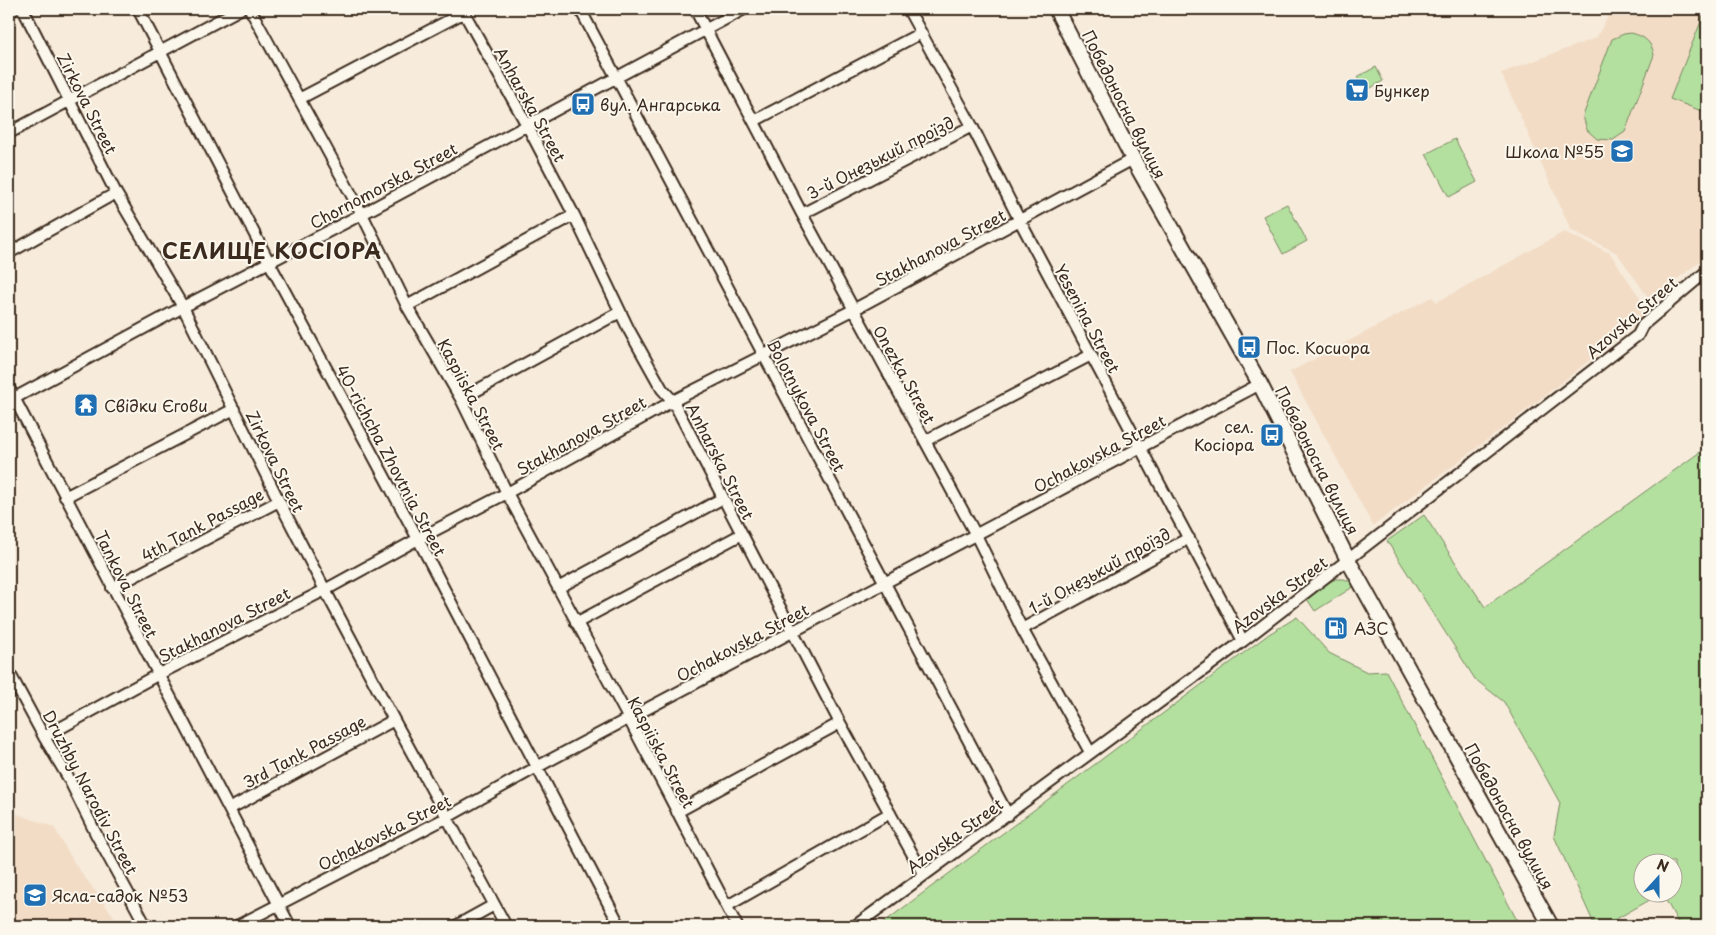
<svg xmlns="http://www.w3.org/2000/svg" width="1716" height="935" viewBox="0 0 1716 935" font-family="'Playpen Sans',sans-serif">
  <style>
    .built { fill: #f2dcc6 }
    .green { fill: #b3e09f; stroke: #77855e }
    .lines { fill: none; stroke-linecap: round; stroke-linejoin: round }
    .street-casing { stroke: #3b2a1e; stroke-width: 14 }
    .secondary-casing { stroke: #3b2a1e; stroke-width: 18 }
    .street { stroke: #fbf7ec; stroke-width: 10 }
    .secondary { stroke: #fbf7ec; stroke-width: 14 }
    .labels { text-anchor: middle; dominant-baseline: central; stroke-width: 4; stroke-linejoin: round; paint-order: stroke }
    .poi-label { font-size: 16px; fill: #3b2a1e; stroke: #fbf7ec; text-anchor: start }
    .street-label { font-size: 16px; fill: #3b2a1e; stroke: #fbf7ec }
    .district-label { font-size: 21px; font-weight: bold; letter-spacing: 1px; fill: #3b2a1e; stroke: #fbf7ec }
  </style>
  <rect width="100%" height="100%" fill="#f7ebdb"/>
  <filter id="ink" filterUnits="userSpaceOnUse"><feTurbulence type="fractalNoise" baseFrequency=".02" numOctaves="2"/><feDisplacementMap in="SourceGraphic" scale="10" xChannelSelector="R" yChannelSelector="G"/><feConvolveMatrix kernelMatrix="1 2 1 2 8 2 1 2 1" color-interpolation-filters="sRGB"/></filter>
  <g filter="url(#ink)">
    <path class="built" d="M1620 9H1707V256L1650 300 1617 253 1571 230 1501 73 1596 38 1609 15 1618 13Z
      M1564 232 1610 253 1650 313 1511 422 1373 526 1290 372 1432 297 1437 302Z
      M9 811 54 827 75 864 121 926H9Z"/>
    <path class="green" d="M1706 9H1707V113L1670 99Z
      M1631 33C1644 36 1652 42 1654 55L1625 132 1613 140 1597 139 1587 130 1583 116 1612 39 1624 34Z
      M1376 67 1383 81 1365 91 1357 77Z
      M1455 139 1477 182 1449 197 1426 154Z
      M1287 204 1307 241 1283 254 1263 216Z
      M1707 447V926H1680L1662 893 1674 892V862H1644V892L1662 893 1604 926H1595L1554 836 1560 803 1504 702 1475 679 1387 541 1424 515 1485 607Z
      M1336 579H1344L1353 583V587L1315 611 1307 599 1324 584Z
      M1297 617 1329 653 1367 672 1386 671 1520 926H879L1269 634Z"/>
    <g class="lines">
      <g class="street-casing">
        <path id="street" d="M23 9 116 193 183 307 279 501 325 590 394 720 506 926
          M138 9 269 262 418 539 620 926
          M250 9 362 214 407 306 461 399 507 493 629 719 737 926
          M462 9 527 125 574 215 629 330 662 389 673 401 840 723 924 875
          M580 9 1008 815
          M695 9 802 214 976 535 1022 629 1090 752
          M908 9 972 126 1020 221 1243 641
          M9 12 15 9
          M299 99 463 13
          M754 121 921 33
          M9 133 240 9
          M802 214 972 126
          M9 253 116 193
          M407 306 574 215
          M9 388 290 926
          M461 399 620 312
          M9 401 183 307 362 214 744 9
          M925 441 1091 355
          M65 497 234 409
          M112 588 279 501
          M558 588 723 498
          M576 623 742 534
          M1022 629 1189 538
          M9 672 44 737 69 779 96 834 146 926
          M44 737 157 675 325 590 418 539 507 493 673 401 853 310 1133 159
          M229 809 394 720
          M677 812 840 723
          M727 906 890 813
          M237 926 446 818 537 767 1260 384
          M456 926 494 905
          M855 926 1243 641 1638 335 1643 325 1707 271"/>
      </g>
      <g class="secondary-casing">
        <path id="secondary" d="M1056 9 1133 159 1260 384 1348 560 1551 926"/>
      </g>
      <use href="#street" class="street"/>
      <use href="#secondary" class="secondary"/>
    </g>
  </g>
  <defs>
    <g id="supermarket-square" transform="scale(1.25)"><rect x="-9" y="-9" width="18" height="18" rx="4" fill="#1f6fb2" stroke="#fbf7ec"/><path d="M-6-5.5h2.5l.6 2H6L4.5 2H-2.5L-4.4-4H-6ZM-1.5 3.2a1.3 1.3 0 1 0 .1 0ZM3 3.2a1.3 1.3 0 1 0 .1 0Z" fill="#fff"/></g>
    <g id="bus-square" transform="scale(1.25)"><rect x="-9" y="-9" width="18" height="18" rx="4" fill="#1f6fb2" stroke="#fbf7ec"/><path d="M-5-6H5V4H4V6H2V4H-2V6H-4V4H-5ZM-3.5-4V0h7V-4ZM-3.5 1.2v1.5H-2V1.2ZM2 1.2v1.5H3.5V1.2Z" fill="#fff"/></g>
    <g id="school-square" transform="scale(1.25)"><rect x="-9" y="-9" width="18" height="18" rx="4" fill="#1f6fb2" stroke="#fbf7ec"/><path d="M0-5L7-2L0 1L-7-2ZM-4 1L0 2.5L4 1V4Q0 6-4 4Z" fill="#fff"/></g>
    <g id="temple-square" transform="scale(1.25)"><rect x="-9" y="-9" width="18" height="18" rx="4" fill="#1f6fb2" stroke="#fbf7ec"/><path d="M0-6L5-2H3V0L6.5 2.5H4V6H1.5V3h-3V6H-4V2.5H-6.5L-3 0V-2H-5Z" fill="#fff"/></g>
    <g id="fuel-square" transform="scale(1.25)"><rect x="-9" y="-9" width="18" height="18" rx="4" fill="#1f6fb2" stroke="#fbf7ec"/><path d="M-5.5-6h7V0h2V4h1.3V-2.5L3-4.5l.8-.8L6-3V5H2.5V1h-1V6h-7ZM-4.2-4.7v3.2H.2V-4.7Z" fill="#fff"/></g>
  </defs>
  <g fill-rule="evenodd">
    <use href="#supermarket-square" x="1357" y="90"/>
    <use href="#bus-square" x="583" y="104"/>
    <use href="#school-square" x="1622" y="151"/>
    <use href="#bus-square" x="1249" y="347"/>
    <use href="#temple-square" x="86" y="405"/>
    <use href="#bus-square" x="1272" y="435"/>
    <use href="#fuel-square" x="1336" y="628"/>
    <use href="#school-square" x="35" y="895"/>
  </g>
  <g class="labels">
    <g class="poi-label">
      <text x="1374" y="90">Бункер</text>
      <text x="600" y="104">вул. Ангарська</text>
      <text x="1604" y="151" text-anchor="end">Школа №55</text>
      <text x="1266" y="347">Пос. Косиора</text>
      <text x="104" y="405">Свідки Єгови</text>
      <text x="1254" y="426" text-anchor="end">сел.<tspan x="1254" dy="18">Косіора</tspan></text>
      <text x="1354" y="628">АЗС</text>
      <text x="52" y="895">Ясла-садок №53</text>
    </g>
    <g class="street-label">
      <text transform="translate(88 103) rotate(63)">Zirkova Street</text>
      <text transform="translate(531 104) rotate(61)">Anharska Street</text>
      <text transform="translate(1125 104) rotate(63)">Победоносна вулиця</text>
      <text transform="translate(880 157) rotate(-27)">3-й Онезький проїзд</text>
      <text transform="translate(383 185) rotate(-28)">Chornomorska Street</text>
      <text transform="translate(940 247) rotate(-28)">Stakhanova Street</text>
      <text transform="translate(1631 317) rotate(-41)">Azovska Street</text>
      <text transform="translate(1088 318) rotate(62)">Yesenina Street</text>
      <text transform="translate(905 374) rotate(61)">Onezka Street</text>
      <text transform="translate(472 394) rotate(62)">Kaspiiska Street</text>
      <text transform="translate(807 405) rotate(62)">Bolotnykova Street</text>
      <text transform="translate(581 435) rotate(-29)">Stakhanova Street</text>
      <text transform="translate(1099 453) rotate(-28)">Ochakovska Street</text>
      <text transform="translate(392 460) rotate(62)">40-richcha Zhovtnia Street</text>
      <text transform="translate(1318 460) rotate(63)">Победоносна вулиця</text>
      <text transform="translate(276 461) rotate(64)">Zirkova Street</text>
      <text transform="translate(721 461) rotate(63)">Anharska Street</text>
      <text transform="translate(202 524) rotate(-28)">4th Tank Passage</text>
      <text transform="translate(1099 570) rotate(-29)">1-й Онезький проїзд</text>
      <text transform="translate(127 584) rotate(63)">Tankova Street</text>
      <text transform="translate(1279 594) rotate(-37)">Azovska Street</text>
      <text transform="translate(224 624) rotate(-27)">Stakhanova Street</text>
      <text transform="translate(742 642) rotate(-28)">Ochakovska Street</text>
      <text transform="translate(304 751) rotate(-28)">3rd Tank Passage</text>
      <text transform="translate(662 752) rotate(62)">Kaspiiska Street</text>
      <text transform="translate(91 792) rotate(62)">Druzhby Narodiv Street</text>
      <text transform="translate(1510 816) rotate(61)">Победоносна вулиця</text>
      <text transform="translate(384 832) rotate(-27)">Ochakovska Street</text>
      <text transform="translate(954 835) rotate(-36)">Azovska Street</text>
    </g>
    <g class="district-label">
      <text x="272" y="250">СЕЛИЩЕ КОСІОРА</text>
    </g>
  </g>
  <rect width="1716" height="935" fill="none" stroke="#fbf7ec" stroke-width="30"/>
  <rect x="15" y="15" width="1686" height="905" fill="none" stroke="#3b2a1e" stroke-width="2" filter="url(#ink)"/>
  <g transform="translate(1658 878) rotate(21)"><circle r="24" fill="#fbf7ec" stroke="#aea59a"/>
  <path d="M0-4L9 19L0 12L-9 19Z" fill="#1f6fb2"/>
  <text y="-8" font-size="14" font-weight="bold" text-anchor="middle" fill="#3b2a1e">N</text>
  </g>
</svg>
